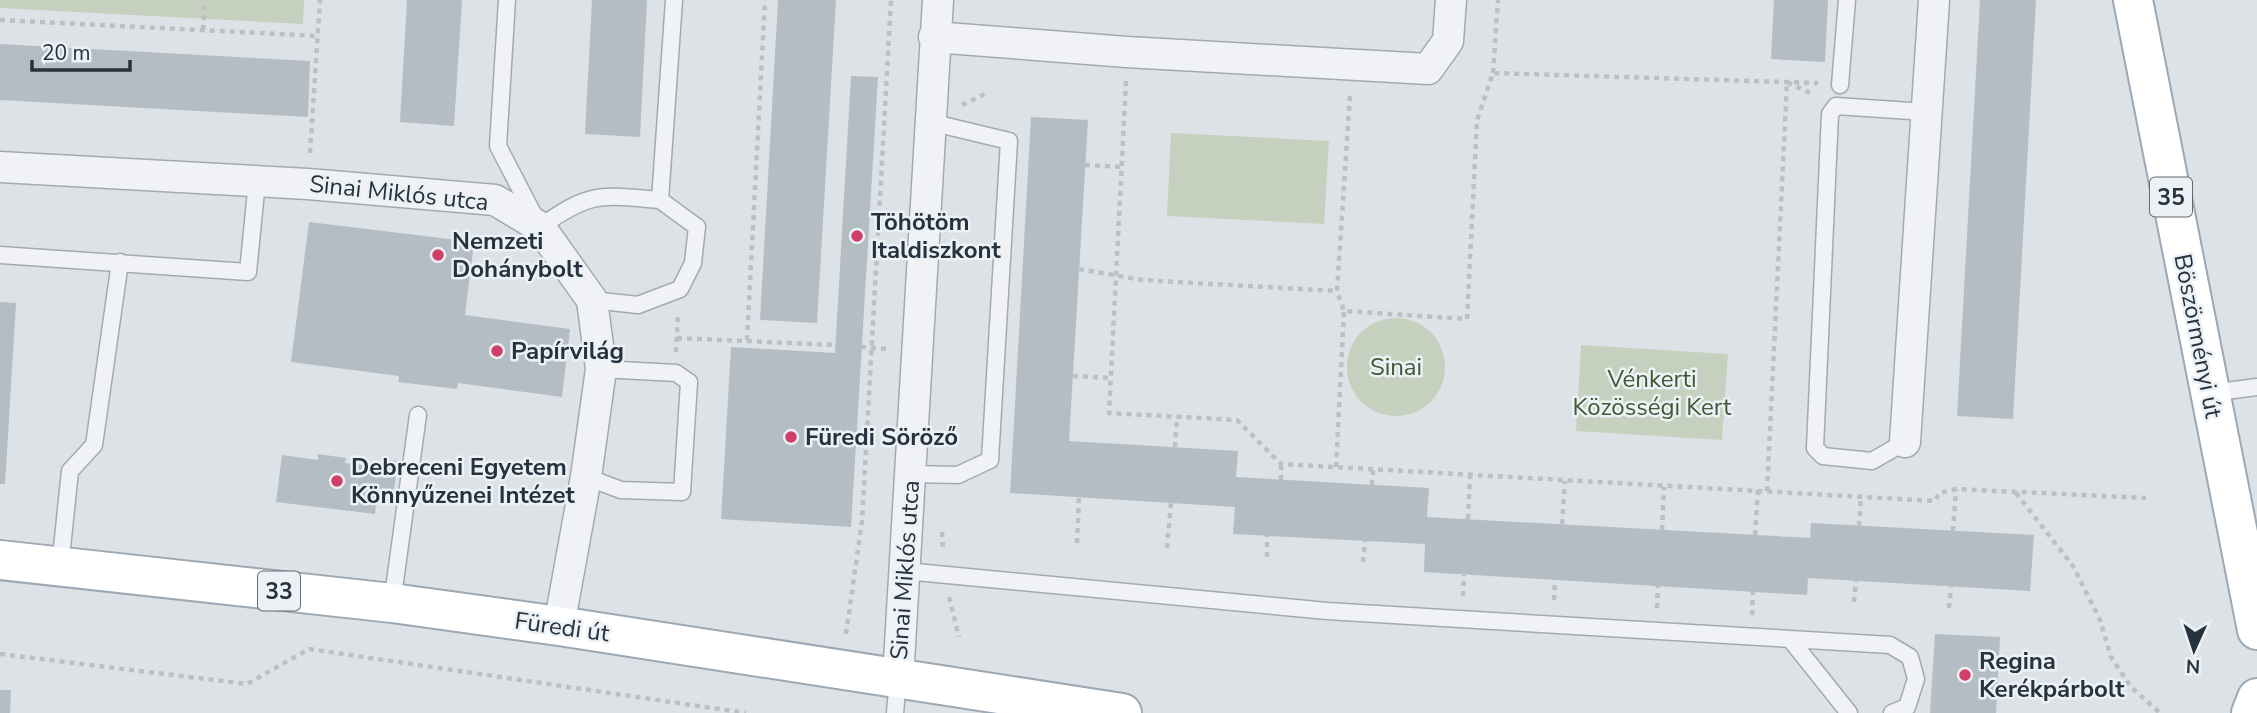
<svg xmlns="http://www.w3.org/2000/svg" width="2257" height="713" viewBox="0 0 2257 713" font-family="'Nunito Sans',sans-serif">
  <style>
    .green { fill: #c5d1be }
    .building { fill: #b4bcc4 }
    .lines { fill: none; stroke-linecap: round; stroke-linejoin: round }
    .service-casing { stroke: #a2aab1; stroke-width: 19 }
    .minor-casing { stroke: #a2aab1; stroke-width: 33 }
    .primary-casing { stroke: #9ca8b3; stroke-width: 42 }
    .path { stroke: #bbc0c5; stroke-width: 4.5; stroke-dasharray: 5 5; stroke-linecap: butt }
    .service { stroke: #f0f2f5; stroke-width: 16 }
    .minor { stroke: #f0f2f5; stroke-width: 30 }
    .primary { stroke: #fff; stroke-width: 38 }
    .poi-dot { fill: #cf3f68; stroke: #ecf1f5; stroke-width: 2.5 }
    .labels { text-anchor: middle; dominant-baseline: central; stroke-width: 5; stroke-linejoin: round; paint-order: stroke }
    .shield { fill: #ecf1f5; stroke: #616b75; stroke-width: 2 }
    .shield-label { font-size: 23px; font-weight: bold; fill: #26323e }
    .street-label { font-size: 24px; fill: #26323e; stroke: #ecf1f5 }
    .poi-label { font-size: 24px; font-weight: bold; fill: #26323e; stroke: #ecf1f5; text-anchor: start }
    .park-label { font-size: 24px; fill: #405933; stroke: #ecf1f5 }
  </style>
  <rect width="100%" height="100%" fill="#dde2e7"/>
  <path class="green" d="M0 0H304L303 24 0 8Z
    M1171 133 1329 141 1324 224 1167 216Z
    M1347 367a49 49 0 1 1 98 0a49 49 0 1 1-98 0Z
    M1581 345 1728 354 1722 440 1576 431Z"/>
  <path class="building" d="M407 0H462L454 126 400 122Z
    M592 0H647L640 137 585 134Z
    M778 0H836L817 323 760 320Z
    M1774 0H1828L1825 62 1771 59Z
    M1980 0H2036L2013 419 1957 416Z
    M0 44 310 61 308 117 0 100Z
    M851 76 878 77 851 527 721 519 731 347 835 353Z
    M1031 117 1088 120 1069 441 1238 451 1236 477 1429 488 1427 517 1810 538 1811 523 2034 535 2030 591 1808 578 1807 595 1424 572 1425 544 1233 534 1235 507 1010 493Z
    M309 222 474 242 465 315 570 329 562 397 458 383 457 389 398 382 399 376 291 362Z
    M0 302 16 303 5 484H0Z
    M318 454 346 458 345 463 380 467 382 459 398 461 393 497 377 495 375 514 276 502 282 455 318 460Z
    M1935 634 2000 637 1996 713H1930Z
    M0 690H11L10 713H0Z"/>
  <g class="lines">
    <g class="service-casing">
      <path id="service" d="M507 0 498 146 540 227C591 191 600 195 660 200
        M1840 85 1847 0
        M0 255 248 272 257 181
        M592 300 638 305 680 289 693 263 697 227 660 200 674 0
        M2211 393 2257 387
        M1905 442 1872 461 1823 456 1815 448 1830 114 1836 106 1926 112
        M911 474 958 475 990 460 1009 141 930 122
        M586 477 621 490 682 492 689 382 676 373 601 369
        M60 567 70 471 94 445 120 262
        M905 571 1327 611 1890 645 1910 657 1916 679 1907 707 1892 713
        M392 603 418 415
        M1790 639 1849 713
        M895 713 898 679"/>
    </g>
    <g class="minor-casing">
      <path id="minor" d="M934 37 1127 52 1428 69 1448 41 1451 0
        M0 167 308 184 495 200 540 227 592 300 601 369 586 477 559 626
        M1905 442 1934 0
        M898 679 938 0"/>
    </g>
    <g class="primary-casing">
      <path id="primary" d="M2133 0 2257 630
        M0 560 392 603 559 626 1122 713
        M2251 713 2257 698"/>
    </g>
    <path class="path" d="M0 20 317 36
      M203 30 205 0
      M1493 73 1498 0
      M1126 81 1109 413 1237 420 1281 464 1935 501 1939 493 1956 489 2146 498
      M1350 96 1337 291 1344 311 1467 319 1477 120 1493 73 1818 83
      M962 105 989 92
      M310 153 320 0
      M1085 165 1122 167
      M1079 269 1142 280 1337 291
      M677 338 835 345
      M747 340 765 0
      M861 347 888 349
      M676 352 678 315
      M1073 376 1111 378
      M1175 447 1177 417
      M1336 467 1344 311
      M1281 480V464
      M1372 485 1373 470
      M1767 491 1787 82 1814 95
      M2016 493 2073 566 2100 620 2111 657 2131 687 2160 713
      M1468 519 1470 476
      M1562 524 1565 481
      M1859 526 1861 496
      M1662 530 1664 487
      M1953 531 1956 489
      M942 532 943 551
      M1755 535 1758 489
      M1077 543 1079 497
      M1167 548 1171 503
      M1267 557V535
      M1363 562 1365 541
      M1463 596 1464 575
      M949 597 959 637
      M1554 600 1555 580
      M1854 602 1856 581
      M1657 608 1658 586
      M1949 608 1951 587
      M1752 615 1753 591
      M846 634 862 521 891 0
      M0 654 247 684 309 649 746 713"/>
    <use href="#service" class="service"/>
    <use href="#minor" class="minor"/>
    <use href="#primary" class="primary"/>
  </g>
  <g class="poi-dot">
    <circle cx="857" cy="236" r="7"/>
    <circle cx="438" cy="255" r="7"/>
    <circle cx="497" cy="351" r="7"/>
    <circle cx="791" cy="437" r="7"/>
    <circle cx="337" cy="481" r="7"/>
    <circle cx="1965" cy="675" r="7"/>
  </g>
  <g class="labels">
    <g class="shield">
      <rect x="2150" y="177.5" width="42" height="39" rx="5"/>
      <rect x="258" y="571.5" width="42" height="39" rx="5"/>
    </g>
    <g class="shield-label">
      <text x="2171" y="197">35</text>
      <text x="279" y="591">33</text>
    </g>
    <g class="street-label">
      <text transform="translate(399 193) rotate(6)">Sinai Miklós utca</text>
      <text transform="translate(2198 336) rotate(79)">Böszörményi út</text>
      <text transform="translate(905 570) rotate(-86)">Sinai Miklós utca</text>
      <text transform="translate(562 627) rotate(8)">Füredi út</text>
    </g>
    <g class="poi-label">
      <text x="871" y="222">Töhötöm<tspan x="871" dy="28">Italdiszkont</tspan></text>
      <text x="452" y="241">Nemzeti<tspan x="452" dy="28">Dohánybolt</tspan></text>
      <text x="511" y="351">Papírvilág</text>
      <text x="805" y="437">Füredi Söröző</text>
      <text x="351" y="467">Debreceni Egyetem<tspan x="351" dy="28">Könnyűzenei Intézet</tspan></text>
      <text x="1979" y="661">Regina<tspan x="1979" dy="28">Kerékpárbolt</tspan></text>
    </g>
    <g class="park-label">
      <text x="1396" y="367">Sinai</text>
      <text x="1652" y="379">Vénkerti<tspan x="1652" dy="28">Közösségi Kert</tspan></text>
    </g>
  </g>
  <g transform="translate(2194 650) rotate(183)" stroke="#ecf1f5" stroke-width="5" paint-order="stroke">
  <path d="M0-5L12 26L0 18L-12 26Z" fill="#26323e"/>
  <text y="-10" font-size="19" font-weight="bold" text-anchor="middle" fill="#26323e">N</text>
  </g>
  <path d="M32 60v10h98v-10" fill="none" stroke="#26323e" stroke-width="3.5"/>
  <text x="42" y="60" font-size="21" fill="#26323e" stroke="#ecf1f5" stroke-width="5" paint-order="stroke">20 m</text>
</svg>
